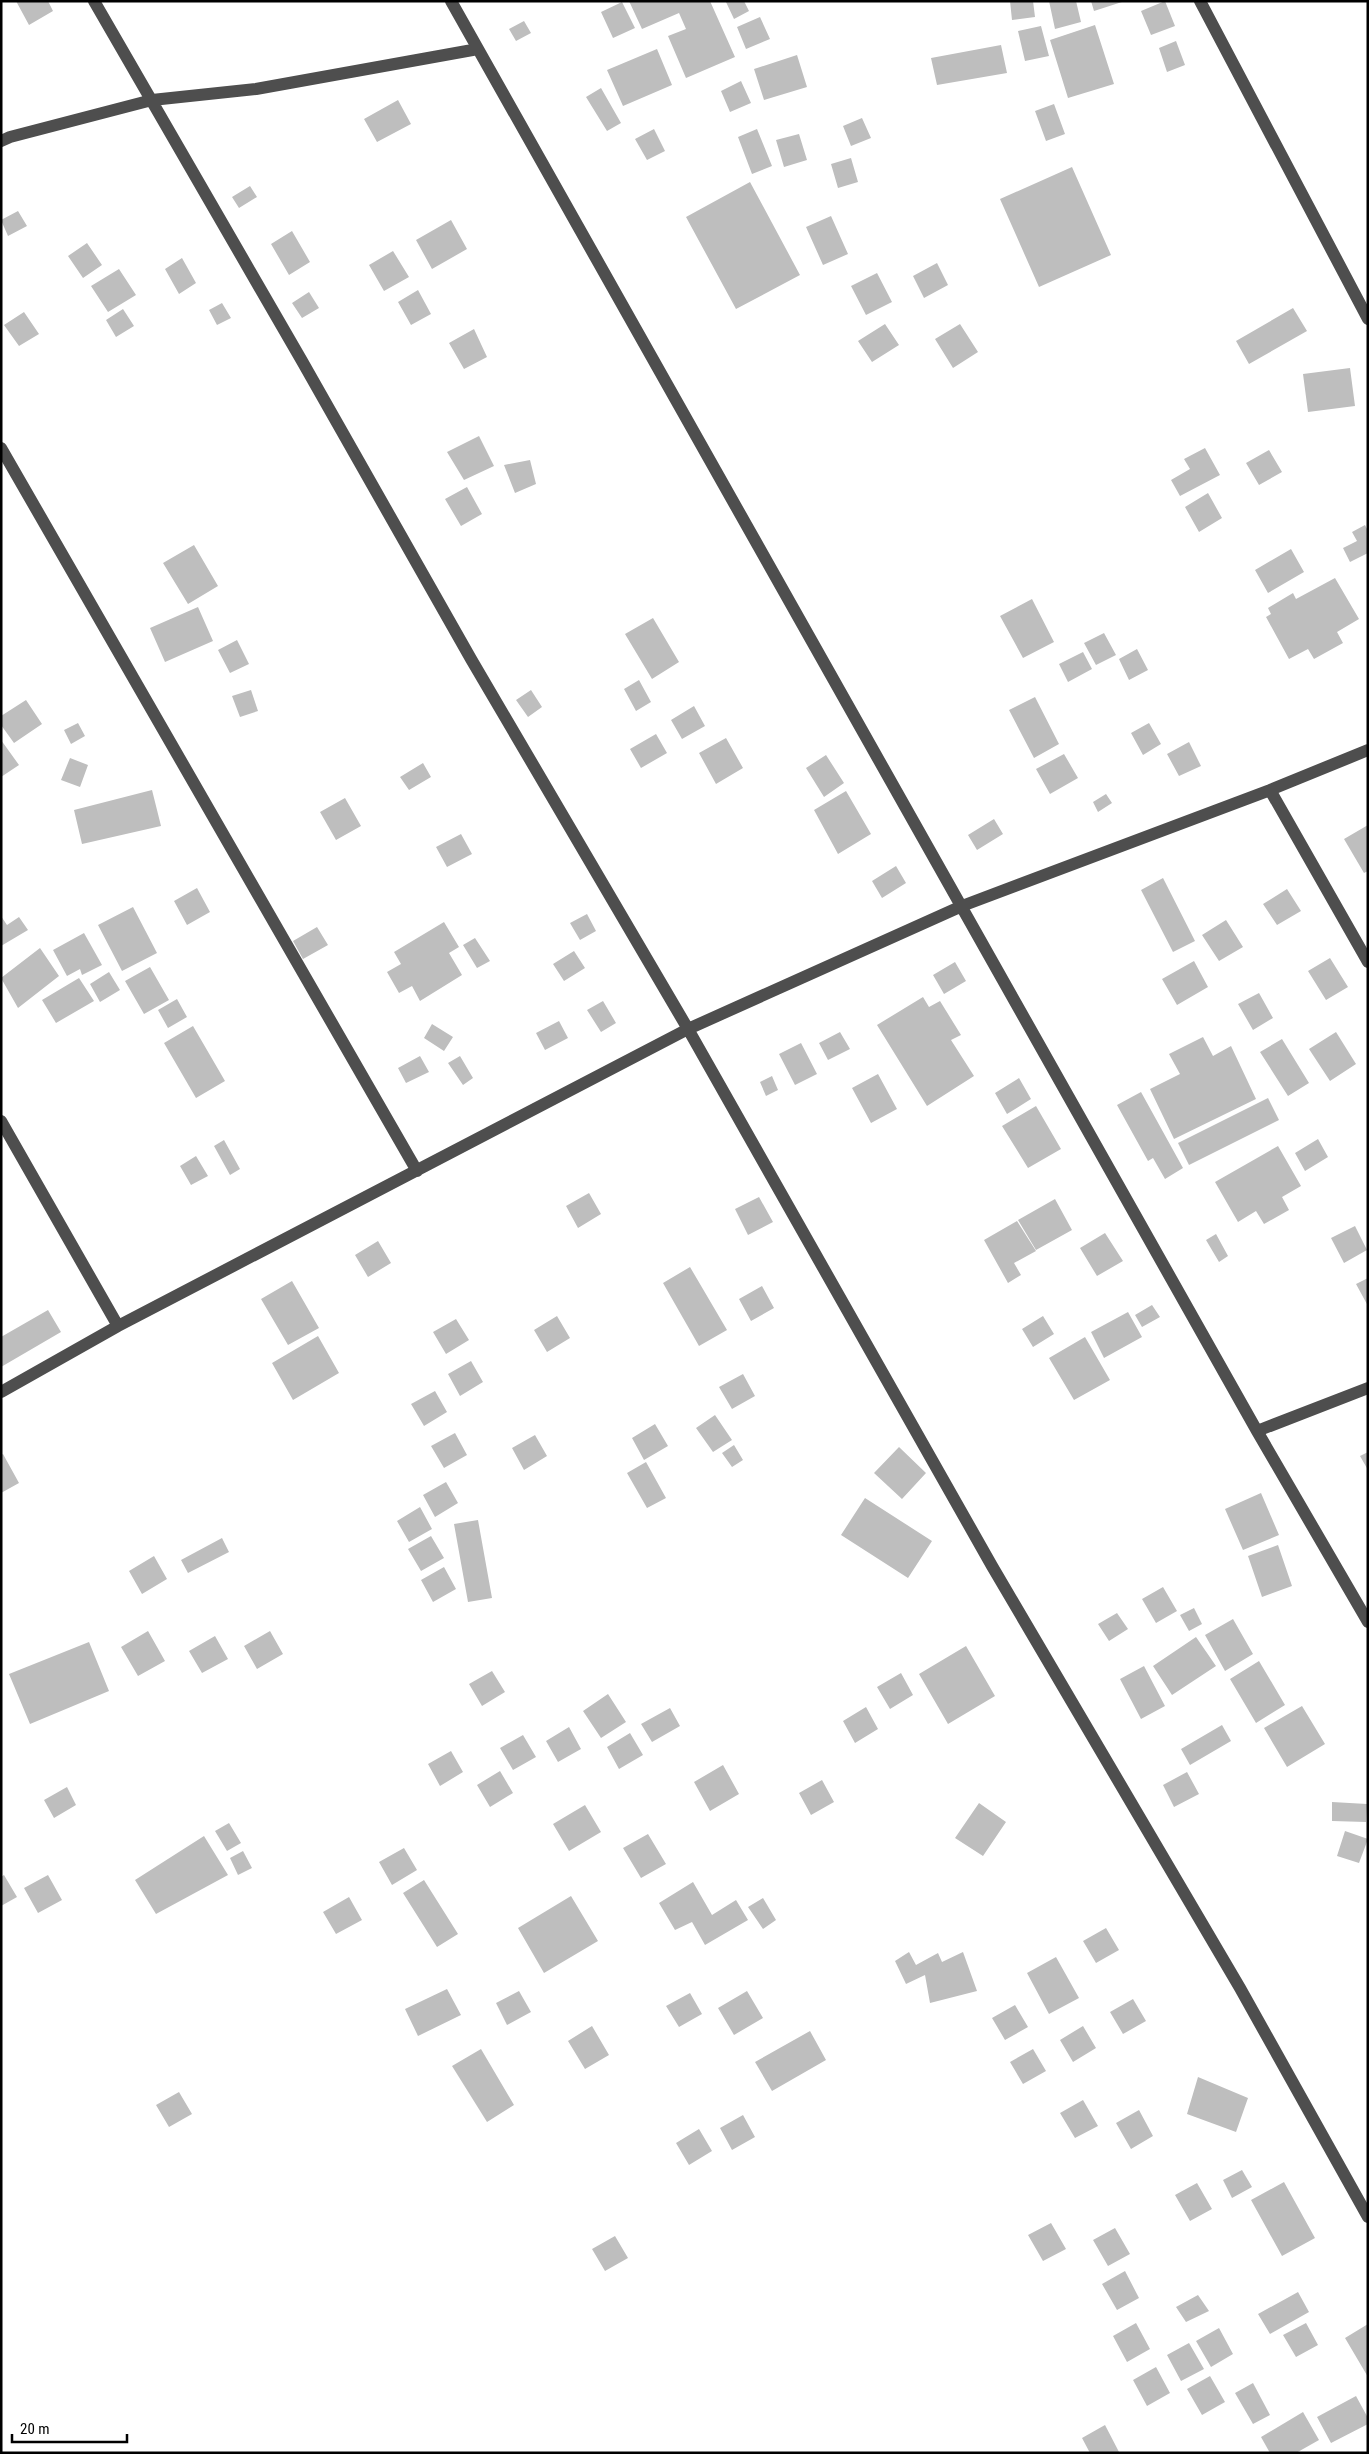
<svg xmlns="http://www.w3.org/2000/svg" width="1369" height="2454" viewBox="0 0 1369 2454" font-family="'Roboto Condensed',sans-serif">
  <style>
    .building { fill: #bebebe }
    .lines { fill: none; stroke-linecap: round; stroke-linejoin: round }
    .minor { stroke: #4e4e4e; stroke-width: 12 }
  </style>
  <rect width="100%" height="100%" fill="#fff"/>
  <path class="building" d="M16 1H48L53 11 29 25Z
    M629 1H710L735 57 686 78 668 36 686 29 679 13 642 29Z
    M728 1H744L749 11 734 19 726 2Z
    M1010 1H1033L1035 17 1012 20Z
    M1049 1H1076L1081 22 1055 29Z
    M1091 1H1122V2L1094 11Z
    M1165 1 1175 26 1151 35 1141 11Z
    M622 2 635 28 613 38 601 12Z
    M760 17 770 39 746 49 737 27Z
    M524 21 531 33 516 41 509 29Z
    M1095 25 1114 84 1068 98 1050 40Z
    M1041 26 1049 56 1025 61 1018 31Z
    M1176 41 1185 65 1167 72 1159 48Z
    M1001 45 1007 73 937 85 931 58Z
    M657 49 672 85 623 106 607 70Z
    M797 55 807 87 764 100 754 69Z
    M741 81 751 103 730 112 721 91Z
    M601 88 621 123 607 131 586 97Z
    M398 100 411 124 377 142 364 119Z
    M1054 104 1065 134 1046 141 1035 111Z
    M862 118 871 138 851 146 843 126Z
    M654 129 665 151 647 160 635 139Z
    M757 129 772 166 752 174 738 137Z
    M799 134 807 160 784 167 776 140Z
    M851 158 858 182 838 188 831 164Z
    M1072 167 1111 255 1039 287 1000 199Z
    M750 182 800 275 736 309 686 217Z
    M250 186 257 197 239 208 232 197Z
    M18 211 27 226 8 236 1 220Z
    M831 216 848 254 823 265 806 227Z
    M451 220 467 249 432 269 416 240Z
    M292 231 310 262 289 275 271 244Z
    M87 243 102 265 83 278 68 256Z
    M393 251 409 277 384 291 369 265Z
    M182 258 196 283 179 294 165 269Z
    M937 263 948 285 924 298 913 276Z
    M119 269 136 295 108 312 91 286Z
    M877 273 892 302 866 315 851 286Z
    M418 290 431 314 411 325 398 302Z
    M309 292 319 308 302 318 292 303Z
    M222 303 231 318 217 325 209 310Z
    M1293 308 1307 331 1249 364 1236 341Z
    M123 309 134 326 116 337 106 320Z
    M24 312 39 334 19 346 4 325Z
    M885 324 899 345 872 362 858 341Z
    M960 324 978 352 953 368 935 339Z
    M474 329 487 357 464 369 449 343Z
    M1350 368 1355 406 1308 412 1303 374Z
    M479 436 494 466 464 480 447 452Z
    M1205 448 1220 475 1180 496 1171 480 1190 469 1184 459Z
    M1269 450 1282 472 1259 485 1246 463Z
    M530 460 536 484 515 493 504 465Z
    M467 487 482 514 461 526 445 499Z
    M1208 493 1222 518 1199 532 1185 507Z
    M1365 525 1368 531V553L1350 562 1343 548 1357 541 1352 532Z
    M194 545 218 586 188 604 163 563Z
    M1291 549 1304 572 1268 593 1255 570Z
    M1335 578 1359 619 1337 632 1343 643 1314 659 1308 649 1289 659 1266 617 1271 614 1268 608 1293 593 1296 599Z
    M1032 599 1054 642 1023 658 1000 616Z
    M198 607 213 641 165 662 150 628Z
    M653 618 679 662 652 679 625 634Z
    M1104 633 1116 655 1096 665 1084 643Z
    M237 640 249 664 230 673 218 650Z
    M1137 649 1148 670 1129 680 1119 659Z
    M1083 652 1092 669 1068 682 1059 664Z
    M639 680 651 702 636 711 624 689Z
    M251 690 258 711 240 717 232 696Z
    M531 690 542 707 528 717 516 700Z
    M1035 697 1059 744 1034 758 1009 710Z
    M26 700 42 724 14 743 1 725V716Z
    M694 706 705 726 682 739 671 720Z
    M78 723 85 736 71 744 64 730Z
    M1149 723 1161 744 1143 755 1131 733Z
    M656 734 667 753 641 768 630 749Z
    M726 738 743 768 716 784 699 753Z
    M1 740 19 765 1 777Z
    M1189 742 1201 766 1179 776 1167 754Z
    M1064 754 1078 778 1050 794 1036 769Z
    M826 755 844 783 824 797 806 768Z
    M70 758 88 765 80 787 61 780Z
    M423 763 431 777 409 790 400 777Z
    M152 790 161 826 82 844 74 810Z
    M846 791 871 834 838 854 814 810Z
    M1106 794 1112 803 1098 812 1093 802Z
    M345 798 361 826 336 840 320 812Z
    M994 819 1003 834 977 850 968 835Z
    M1368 825V871L1364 873 1344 839Z
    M461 834 472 854 447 867 436 847Z
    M896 866 906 883 882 898 872 881Z
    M1163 878 1195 941 1173 952 1141 890Z
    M197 888 210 912 187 925 174 901Z
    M1287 889 1301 911 1277 925 1263 904Z
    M133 907 157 953 122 971 98 925Z
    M587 914 596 931 580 940 570 923Z
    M1 916 7 925 19 917 28 930 1 946Z
    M1226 920 1243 947 1219 961 1202 935Z
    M444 922 459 947 449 953 462 975 420 1001 412 986 399 993 387 972 401 964 394 952Z
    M317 927 328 945 303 959 293 941Z
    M84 933 102 965 82 975 80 969 67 976 53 950Z
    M475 938 490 961 477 968 463 945Z
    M40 948 59 976 18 1008 1 978Z
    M574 951 585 968 564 981 553 964Z
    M1330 958 1348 987 1326 1000 1308 971Z
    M1194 961 1208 987 1177 1005 1162 979Z
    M955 962 966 981 944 994 933 975Z
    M150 967 169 1000 144 1014 125 981Z
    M109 972 120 990 100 1002 90 984Z
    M79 978 94 1001 56 1023 42 1000Z
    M1259 993 1273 1018 1253 1030 1238 1004Z
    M923 997 929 1007 940 1001 961 1035 951 1040 974 1076 927 1106 877 1025Z
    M177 999 187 1017 168 1028 158 1010Z
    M603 1001 616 1023 601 1032 587 1010Z
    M559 1021 568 1038 545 1050 536 1033Z
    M432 1024 453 1037 444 1051 424 1038Z
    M193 1026 225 1081 196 1098 164 1043Z
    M840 1032 850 1049 828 1060 819 1043Z
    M1336 1032 1356 1064 1330 1081 1309 1049Z
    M1203 1037 1213 1056 1231 1046 1256 1099 1174 1139 1150 1089 1180 1074 1169 1054Z
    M1282 1039 1309 1083 1288 1096 1260 1052Z
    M801 1043 817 1074 795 1085 779 1054Z
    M420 1056 429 1072 406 1083 398 1068Z
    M460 1056 473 1078 463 1085 448 1063Z
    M878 1074 897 1109 871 1123 852 1088Z
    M772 1076 778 1090 766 1096 760 1082Z
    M1019 1078 1031 1099 1007 1114 995 1093Z
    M1141 1092 1183 1168 1165 1179 1153 1158 1148 1161 1117 1105Z
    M1268 1098 1279 1120 1189 1165 1178 1143Z
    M1036 1106 1061 1149 1028 1168 1002 1126Z
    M1318 1139 1328 1157 1305 1171 1295 1153Z
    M224 1140 240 1169 230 1175 214 1146Z
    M1278 1146 1301 1186 1282 1197 1289 1210 1264 1224 1256 1211 1238 1222 1215 1182Z
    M196 1156 208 1176 191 1185 180 1166Z
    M589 1193 601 1214 578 1228 566 1206Z
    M759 1197 773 1222 748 1235 735 1209Z
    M1055 1199 1072 1230 1036 1250 1018 1220Z
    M1017 1221 1036 1251 1014 1263 1021 1275 1008 1283 984 1240Z
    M1355 1226 1367 1250 1344 1263 1331 1238Z
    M1105 1233 1123 1261 1097 1276 1080 1248Z
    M1216 1234 1228 1256 1219 1262 1206 1240Z
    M378 1241 391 1263 368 1277 355 1255Z
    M690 1267 727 1330 699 1346 663 1283Z
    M1368 1278V1306L1356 1284Z
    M292 1281 319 1328 288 1345 261 1299Z
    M762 1286 774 1308 751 1321 739 1299Z
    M1152 1305 1160 1317 1142 1327 1135 1315Z
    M48 1310 61 1332 1 1367V1337Z
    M1128 1312 1142 1337 1104 1358 1091 1332Z
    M557 1316 570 1338 547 1352 534 1330Z
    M1043 1316 1054 1334 1033 1347 1022 1329Z
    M456 1319 469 1340 446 1354 433 1332Z
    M318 1336 339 1373 293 1400 272 1363Z
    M1085 1337 1110 1380 1074 1400 1049 1358Z
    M471 1361 483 1382 460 1396 448 1374Z
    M743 1374 755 1396 732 1409 719 1387Z
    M435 1391 447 1412 424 1426 411 1404Z
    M715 1415 732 1440 713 1452 696 1428Z
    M655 1424 668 1446 644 1460 632 1438Z
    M455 1433 467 1455 444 1468 431 1446Z
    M535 1435 547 1456 524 1470 512 1448Z
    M734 1445 743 1460 732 1467 722 1453Z
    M899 1447 926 1473 902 1499 874 1473Z
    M1368 1452V1470L1360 1456Z
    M3 1454 19 1483 1 1493V1455Z
    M646 1462 666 1498 647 1508 627 1473Z
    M446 1482 458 1503 435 1517 423 1495Z
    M1261 1493 1279 1535 1243 1550 1225 1509Z
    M865 1498 932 1541 908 1578 841 1535Z
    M420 1507 432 1529 409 1542 397 1521Z
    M478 1520 492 1598 468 1602 454 1524Z
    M431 1536 444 1558 421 1571 408 1549Z
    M222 1538 229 1552 188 1573 181 1560Z
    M1278 1545 1292 1586 1262 1597 1248 1556Z
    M154 1556 167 1579 142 1594 129 1571Z
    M444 1567 456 1589 433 1602 421 1580Z
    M1163 1587 1177 1611 1156 1623 1142 1599Z
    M1194 1608 1202 1624 1189 1631 1180 1615Z
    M1117 1613 1128 1629 1109 1641 1098 1624Z
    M1233 1619 1253 1654 1225 1671 1205 1635Z
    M148 1631 165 1661 138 1676 121 1647Z
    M270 1631 283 1654 257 1669 244 1646Z
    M215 1636 228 1659 202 1673 189 1651Z
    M1196 1637 1216 1666 1172 1695 1153 1666Z
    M89 1642 109 1691 30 1724 9 1674Z
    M966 1646 995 1696 948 1724 919 1674Z
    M1259 1661 1285 1705 1256 1723 1230 1679Z
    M1144 1666 1165 1706 1141 1719 1120 1679Z
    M492 1671 505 1692 482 1706 469 1684Z
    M901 1673 913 1695 890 1709 877 1687Z
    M608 1694 626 1722 601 1738 583 1711Z
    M1302 1706 1325 1744 1287 1767 1264 1728Z
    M866 1707 878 1729 855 1743 843 1721Z
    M670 1708 680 1726 652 1742 641 1724Z
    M1222 1725 1231 1741 1190 1765 1181 1749Z
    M569 1727 581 1749 558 1762 546 1741Z
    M630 1733 643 1755 619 1769 607 1747Z
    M523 1735 536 1757 513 1770 500 1748Z
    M451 1751 463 1772 440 1786 428 1764Z
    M723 1765 739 1794 710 1811 694 1782Z
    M500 1771 513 1793 490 1807 477 1785Z
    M1187 1772 1199 1794 1174 1807 1163 1785Z
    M822 1780 834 1802 811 1815 799 1793Z
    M67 1787 76 1805 54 1818 44 1800Z
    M1332 1802 1367 1804 1366 1822 1332 1821Z
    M979 1803 1006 1822 983 1856 955 1838Z
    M585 1805 601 1832 569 1851 553 1824Z
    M229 1823 241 1843 227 1851 215 1831Z
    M1345 1831 1368 1839 1359 1863 1337 1856Z
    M648 1834 666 1864 641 1878 623 1848Z
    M204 1836 228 1875 156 1914 135 1880Z
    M404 1848 417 1870 392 1885 379 1862Z
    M243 1851 252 1868 238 1875 230 1858Z
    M4 1875 17 1897 1 1906V1877Z
    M48 1875 62 1900 38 1913 24 1888Z
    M424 1880 458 1934 437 1947 403 1893Z
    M693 1882 712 1915 736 1900 748 1920 705 1945 692 1922 675 1930 659 1903Z
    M571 1896 598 1941 544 1973 518 1928Z
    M349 1897 362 1920 336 1934 323 1912Z
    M763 1898 776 1920 763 1929 748 1907Z
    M1106 1928 1119 1950 1096 1963 1083 1941Z
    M909 1952 916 1965 938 1953 942 1962 963 1952 977 1991 930 2003 925 1975 906 1984 895 1961Z
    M1056 1957 1079 1998 1049 2014 1027 1973Z
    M447 1989 461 2015 418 2036 405 2009Z
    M519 1991 531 2012 507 2025 496 2003Z
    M747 1991 763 2018 734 2035 718 2008Z
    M690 1993 702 2014 679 2027 666 2006Z
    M1133 1999 1146 2021 1123 2034 1110 2012Z
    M1015 2005 1028 2027 1005 2040 992 2018Z
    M592 2026 609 2055 585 2069 568 2041Z
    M1083 2026 1096 2048 1073 2062 1060 2040Z
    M810 2031 826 2060 772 2091 755 2062Z
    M481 2049 514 2105 487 2122 452 2066Z
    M1033 2049 1046 2071 1023 2084 1010 2062Z
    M1198 2077 1248 2098 1236 2132 1187 2114Z
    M179 2092 192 2114 169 2127 156 2105Z
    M1083 2100 1098 2126 1075 2138 1060 2113Z
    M1139 2110 1153 2136 1131 2149 1116 2123Z
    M743 2115 755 2137 732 2150 720 2128Z
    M699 2129 712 2151 689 2165 676 2143Z
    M1242 2170 1252 2187 1232 2198 1223 2180Z
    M1284 2182 1315 2238 1282 2256 1251 2200Z
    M1197 2183 1212 2209 1190 2221 1175 2195Z
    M1051 2223 1066 2249 1043 2261 1028 2235Z
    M1115 2228 1130 2254 1108 2266 1093 2240Z
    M615 2236 628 2258 605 2271 592 2249Z
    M1125 2271 1139 2298 1117 2310 1102 2284Z
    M1298 2292 1309 2312 1270 2334 1258 2314Z
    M1198 2295 1209 2311 1186 2322 1176 2307Z
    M1136 2323 1150 2349 1127 2362 1113 2336Z
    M1306 2323 1318 2345 1296 2357 1283 2335Z
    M1368 2324V2377L1345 2338Z
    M1219 2328 1233 2354 1211 2367 1196 2341Z
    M1189 2343 1204 2369 1181 2381 1167 2355Z
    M1156 2367 1170 2393 1147 2406 1133 2380Z
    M1210 2376 1225 2402 1202 2415 1187 2389Z
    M1253 2383 1270 2415 1253 2424 1235 2393Z
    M1356 2396 1368 2418V2424L1331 2443 1317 2417Z
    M1303 2412 1319 2440 1296 2453H1270L1261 2437Z
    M1105 2425 1119 2452 1090 2453 1082 2438Z"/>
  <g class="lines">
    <path class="minor" d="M94 1 302 361 471 659 688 1029 992 1566 1240 1988 1368 2217
      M451 1 1257 1431 1368 1622
      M1200 1 1368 319
      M1 141 10 137 152 100 256 89 478 49
      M1 448 417 1171
      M1270 790 1368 962
      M1 1121 118 1326
      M1 1392 118 1326 688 1029 962 906 1270 790 1368 750
      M1257 1431 1368 1388"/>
  </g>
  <rect width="1369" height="2454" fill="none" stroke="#000000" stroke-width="5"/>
  <path d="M12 2434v8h115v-8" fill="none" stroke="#000000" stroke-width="2.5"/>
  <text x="20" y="2434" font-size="15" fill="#000000" stroke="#ffffff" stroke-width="4" paint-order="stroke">20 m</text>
</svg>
